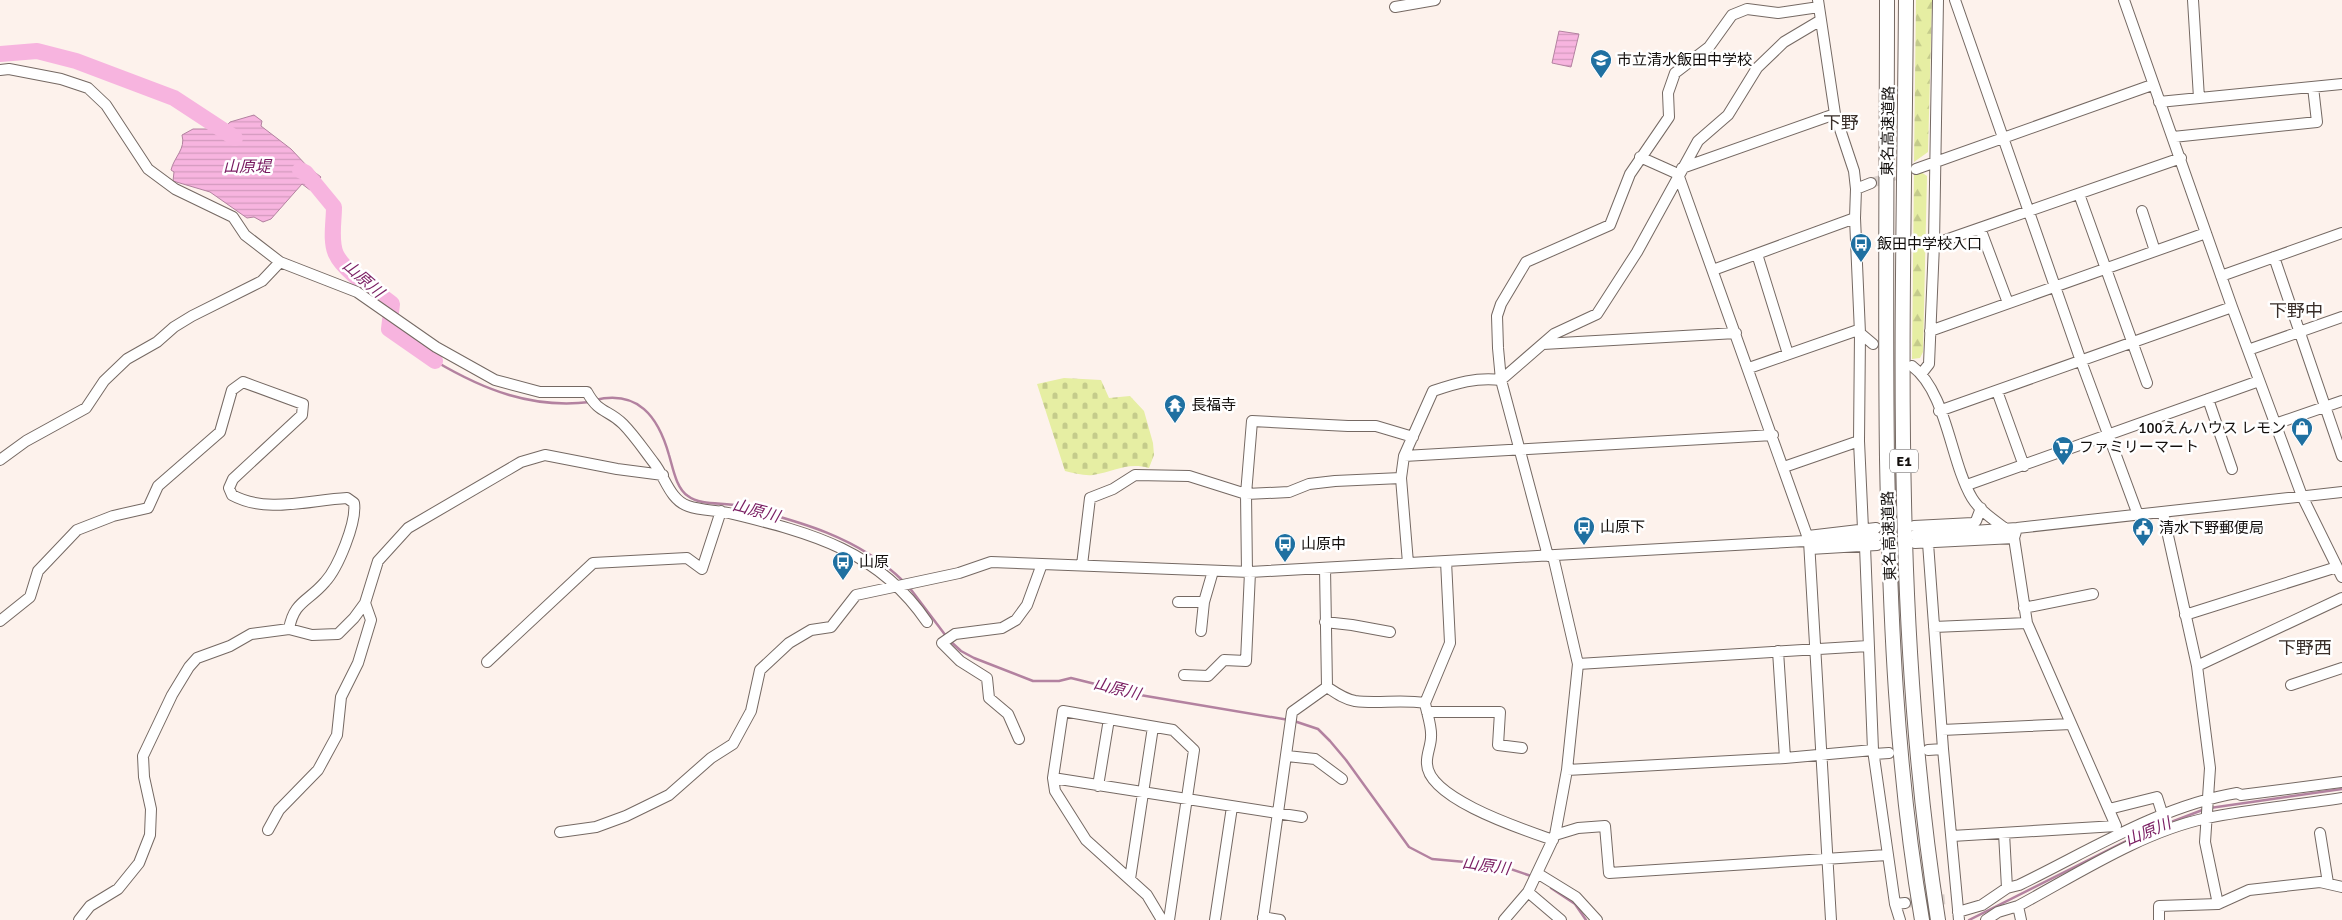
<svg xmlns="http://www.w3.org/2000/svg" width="2342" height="920" viewBox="0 0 2342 920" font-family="Signika,'Noto Sans JP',sans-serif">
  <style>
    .forest { fill: url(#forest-firs) }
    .cemetery { fill: url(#cemetery-stones) }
    .water { fill: url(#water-rules); stroke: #b382a0 }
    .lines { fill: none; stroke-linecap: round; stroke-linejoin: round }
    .stream { stroke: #b382a0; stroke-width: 2.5 }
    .river { stroke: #f7b4df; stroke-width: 16 }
    .minor-tunnel { stroke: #dad0cb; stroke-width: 10; stroke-dasharray: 10 5; stroke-linecap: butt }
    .minor-casing { stroke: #756963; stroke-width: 12 }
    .highway-casing { stroke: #756963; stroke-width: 16 }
    .minor { stroke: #fff; stroke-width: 10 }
    .highway { stroke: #fff; stroke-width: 14 }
    .labels { text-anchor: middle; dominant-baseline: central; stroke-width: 5; stroke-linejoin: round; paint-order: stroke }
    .shield { fill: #fff; stroke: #5a5756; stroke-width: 1 }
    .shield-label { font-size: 14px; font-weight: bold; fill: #130f0d }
    .poi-label { font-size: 15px; fill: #130f0d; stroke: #fff; text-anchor: start }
    .street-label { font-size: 15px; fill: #130f0d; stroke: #fff }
    .water-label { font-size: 16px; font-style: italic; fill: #791c61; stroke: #fff }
    .quarter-label { font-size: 18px; fill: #392e29; stroke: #fff }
  </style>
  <defs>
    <pattern id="forest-firs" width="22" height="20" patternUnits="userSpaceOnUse" patternTransform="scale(1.25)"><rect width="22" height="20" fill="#e6eea3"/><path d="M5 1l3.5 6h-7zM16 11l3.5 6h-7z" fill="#c4cb8b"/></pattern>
    <pattern id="cemetery-stones" width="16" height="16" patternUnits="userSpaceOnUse" patternTransform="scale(1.25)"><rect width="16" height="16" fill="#e6eea3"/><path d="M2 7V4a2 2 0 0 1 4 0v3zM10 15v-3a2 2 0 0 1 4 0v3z" fill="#c4cb8b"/></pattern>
    <pattern id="water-rules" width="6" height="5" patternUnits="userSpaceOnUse" patternTransform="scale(1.25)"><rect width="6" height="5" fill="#f7b4df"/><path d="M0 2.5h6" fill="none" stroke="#d39abe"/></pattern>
  </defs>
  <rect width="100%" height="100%" fill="#fdf2ec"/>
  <path class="forest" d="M1916 0H1932L1928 152 1914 162Z
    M1921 172 1927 176 1923 352 1920 358 1912 359 1914 174Z"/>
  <path class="cemetery" d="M1064 378 1101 380 1109 398 1130 396 1144 411 1153 443 1154 455 1149 468C1126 462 1115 472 1093 475 1084 476 1074 473 1065 471L1037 384Z"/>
  <path class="water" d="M1559 31 1579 34 1571 67 1552 63Z
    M254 115 262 121 261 126 291 149 308 167 321 177 310 190 302 184 271 219 263 222 254 217 247 218 210 192 173 181 174 172 171 170C174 157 186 149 182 135L193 129H224L230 122Z"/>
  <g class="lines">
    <path class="stream" d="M435 361C484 390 532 409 590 402
      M595 400C638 390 658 416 669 455 673 468 676 488 688 496 701 506 724 502 740 506 798 521 859 537 903 581
      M909 587 946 636
      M949 640 961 651 974 658 1033 681H1059L1071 678 1140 695 1289 720
      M1294 721 1318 729 1330 741 1346 760 1409 847 1432 859 1499 865 1531 876
      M2210 808 2342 789
      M1551 888 1575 904 1586 920
      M1969 920 2140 834 2205 809"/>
    <path class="river" d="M0 54 37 51 76 61 174 98 235 138
      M300 170 306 173 334 207C334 222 330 241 336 254 344 272 376 291 392 304L389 329 435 361"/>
    <path class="minor-tunnel" d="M1871 183 1909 171
      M1905 903 1947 899"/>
    <g class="minor-casing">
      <path id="minor" d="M1818 0 1835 114 1854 171 1856 189 1855 218 1860 333 1859 441 1863 529
        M1955 0 2081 361 2138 515
        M2124 0 2232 307 2302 496 2342 577
        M2193 0 2199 98
        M1395 7 1435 0
        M0 70 9 69 61 79 88 88 106 105 148 169 175 189 233 217 245 235 280 262 357 292 436 347 495 380 540 392H587C599 414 608 409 623 424 634 435 644 450 654 463 665 477 670 500 688 506 702 511 719 510 733 514 812 533 879 551 927 622
        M2159 102 2342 84
        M2173 137 2317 122 2313 87
        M1640 157 1678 174 1809 541 1831 920
        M1682 168 1835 114
        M1916 169 2152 85
        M1856 189 1871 183
        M2079 194 2147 383
        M2142 211 2155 251
        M1980 228 2008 303
        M1934 244 2181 158
        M1757 254 1788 354
        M2274 257 2342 456
        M1713 270 1855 218
        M2221 276 2342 233
        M1930 331 2206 233
        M1860 333 1873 344
        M1543 344 1736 333
        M2248 350 2342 317
        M1912 366C1947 392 1950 461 1972 498 1980 511 1994 520 2006 529
        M1749 368 1858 330
        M1922 373 1929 364 1934 244 1938 0
        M1997 391 2024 466
        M2208 399 2232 469
        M1939 411 2232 307
        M2275 424 2342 401
        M1404 456 1773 435
        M0 460 26 441 86 408 104 381 127 359 157 342 174 327 192 316 262 281 280 262
        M1784 467 1859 441
        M1967 485 2259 381
        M2163 513 2197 666 2210 768 2205 842 2218 904
        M1914 526 1973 523 1976 521 1981 508
        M1915 535 2017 528 2342 492
        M1808 536 1876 528
        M1915 543 2014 538
        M1928 543 1943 749 1959 920
        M1865 546 1873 750 1895 904 1900 920
        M1810 549 1877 545
        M1548 556 1501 380 1498 348 1497 316 1501 304 1526 262 1610 225 1630 174 1669 117 1668 93 1675 73 1709 47 1732 15 1747 9 1778 13 1819 7
        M1408 563 1401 478 1404 456 1433 391C1457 383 1476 377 1501 380L1554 334 1597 314 1637 252 1698 141 1728 115 1757 68 1784 42 1821 20
        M1082 565 1090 498 1113 489 1135 475 1189 476 1246 494 1289 492 1309 484 1335 481 1401 478
        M1247 572 1246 494 1252 421 1348 426H1376L1413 437
        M1178 602H1204L1213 571
        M2024 608 2093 594
        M2185 615 2337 567
        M0 621 30 597 38 571 77 530 113 516 148 508 158 486 220 432 232 390 243 382 303 404 302 415 233 479 229 488 232 495C267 514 309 500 347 498L354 503C357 522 338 568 325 582 308 602 294 601 289 629
        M1325 622 1352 625 1390 632
        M1934 627 2027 623
        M1201 631 1204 602
        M1778 651 1785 758
        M487 662 593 563 687 558 702 569 721 511
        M1578 664 1868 646
        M2197 666 2342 598
        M1184 675 1208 676 1224 660 1246 661 1250 572
        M2291 685 2342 668
        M1327 687C1336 693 1344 699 1355 701 1378 704 1401 699 1425 703 1427 714 1432 727 1431 737 1431 746 1426 755 1427 764 1428 799 1525 830 1553 840
        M1425 703 1450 643 1446 561
        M1427 712H1500L1498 745 1522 748
        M1942 730 2071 724
        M1019 739 1008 714 989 698 987 678 960 661 942 643 955 634 1002 628 1016 620 1027 605 1042 564
        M1928 750 1943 749
        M1874 754 1889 753
        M1287 756 1315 759 1342 779
        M1567 770 1785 758 1873 750
        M1053 778 1302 817
        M1098 786 1109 719
        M2109 809 2157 797 2163 816
        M268 830 279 810 318 770 337 735 341 697 358 663 371 620 365 603
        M560 832 596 827 626 816 669 795 711 758 733 744 751 711 760 670 789 643 811 630 831 627 856 595 959 573 991 562 1250 572 1876 537
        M2004 833 2007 888
        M2320 833 2328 883
        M1555 835 1578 828 1605 826 1609 873 1887 855
        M1952 836 2116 826 2027 623 2014 538 2017 528
        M1537 873 1576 897 1597 920
        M1130 879 1153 727
        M1528 892 1561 920
        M1895 904 1905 903
        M2018 906 2021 920
        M1958 912 1982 905 2007 888 2019 885C2089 851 2160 806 2237 793L2241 795 2342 782
        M1263 917 1280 920
        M79 920 90 906 118 889 139 863 150 835 151 809 144 777 143 756 172 695 189 667 197 658 230 646 251 634 289 629 312 635 338 634 354 618 365 603 378 561 408 528 521 462 545 455 617 469 663 475
        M1162 920 1147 895 1086 840 1055 791 1053 778 1063 711 1173 730 1194 750 1169 920
        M1215 920 1232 807
        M1263 920 1292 712 1327 687 1325 568
        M1504 920 1528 892 1555 835 1567 770 1578 664 1553 556
        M1986 920 1998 912 2018 906C2076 875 2141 832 2207 818 2251 809 2297 805 2342 798
        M2159 920V906L2218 904 2249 890 2320 882 2342 887"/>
    </g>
    <g class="highway-casing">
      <path id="highway" d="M1887 0C1887 153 1885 306 1887 459 1890 613 1896 768 1922 920
        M1906 0C1904 307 1890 616 1938 920"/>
    </g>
    <use href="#minor" class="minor"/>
    <use href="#highway" class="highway"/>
  </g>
  <defs>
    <g id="school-pin" transform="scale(1.125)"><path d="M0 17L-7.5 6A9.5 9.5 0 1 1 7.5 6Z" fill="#1f70a1" stroke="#fff"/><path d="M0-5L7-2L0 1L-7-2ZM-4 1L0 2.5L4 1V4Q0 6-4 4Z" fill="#fff"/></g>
    <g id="bus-pin" transform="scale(1.125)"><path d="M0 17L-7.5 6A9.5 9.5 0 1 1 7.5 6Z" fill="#1f70a1" stroke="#fff"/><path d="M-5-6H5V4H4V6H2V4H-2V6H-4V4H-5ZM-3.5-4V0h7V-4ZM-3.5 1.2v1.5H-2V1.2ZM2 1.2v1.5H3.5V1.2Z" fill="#fff"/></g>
    <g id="temple-pin" transform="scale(1.125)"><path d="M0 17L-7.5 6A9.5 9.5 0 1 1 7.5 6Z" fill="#1f70a1" stroke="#fff"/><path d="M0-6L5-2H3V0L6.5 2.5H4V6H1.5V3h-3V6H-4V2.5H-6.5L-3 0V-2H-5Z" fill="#fff"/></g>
    <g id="shop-pin" transform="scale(1.125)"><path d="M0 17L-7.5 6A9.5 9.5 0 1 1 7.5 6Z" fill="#1f70a1" stroke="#fff"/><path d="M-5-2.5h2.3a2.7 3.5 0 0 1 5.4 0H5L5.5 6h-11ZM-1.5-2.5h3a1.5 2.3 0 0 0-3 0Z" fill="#fff"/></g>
    <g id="supermarket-pin" transform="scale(1.125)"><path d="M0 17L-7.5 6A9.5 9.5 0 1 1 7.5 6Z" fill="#1f70a1" stroke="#fff"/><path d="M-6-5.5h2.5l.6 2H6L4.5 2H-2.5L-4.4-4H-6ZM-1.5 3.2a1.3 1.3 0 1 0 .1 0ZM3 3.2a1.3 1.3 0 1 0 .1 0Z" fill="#fff"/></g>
    <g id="civic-pin" transform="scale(1.125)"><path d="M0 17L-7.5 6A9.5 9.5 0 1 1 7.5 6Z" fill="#1f70a1" stroke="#fff"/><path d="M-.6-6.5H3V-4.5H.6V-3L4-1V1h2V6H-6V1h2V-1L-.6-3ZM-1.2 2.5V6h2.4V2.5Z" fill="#fff"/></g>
  </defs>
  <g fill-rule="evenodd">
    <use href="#school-pin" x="1601" y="60"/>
    <use href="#bus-pin" x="1861" y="244"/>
    <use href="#temple-pin" x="1175" y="405"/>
    <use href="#shop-pin" x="2302" y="428"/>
    <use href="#supermarket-pin" x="2063" y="447"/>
    <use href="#bus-pin" x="1584" y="527"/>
    <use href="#civic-pin" x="2143" y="528"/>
    <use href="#bus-pin" x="1285" y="544"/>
    <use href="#bus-pin" x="843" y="562"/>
  </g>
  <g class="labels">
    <rect class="shield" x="1890" y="449.5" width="28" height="23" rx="4"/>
    <g class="shield-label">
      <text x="1904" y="461">E1</text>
    </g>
    <g class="poi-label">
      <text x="1617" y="60">市立清水飯田中学校</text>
      <text x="1877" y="244">飯田中学校入口</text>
      <text x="1191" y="405">長福寺</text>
      <text x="2286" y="428" text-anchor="end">100えんハウス レモン</text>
      <text x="2079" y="447">ファミリーマート</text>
      <text x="1600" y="527">山原下</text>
      <text x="2159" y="528">清水下野郵便局</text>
      <text x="1301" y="544">山原中</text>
      <text x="859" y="562">山原</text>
    </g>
    <g class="street-label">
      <text transform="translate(1888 131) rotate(-89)">東名高速道路</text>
      <text transform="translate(1889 536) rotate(-92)">東名高速道路</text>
    </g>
    <g class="water-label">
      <text x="247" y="167">山原堤</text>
      <text transform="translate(363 279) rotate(41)">山原川</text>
      <text transform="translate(756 511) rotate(15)">山原川</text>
      <text transform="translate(1117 689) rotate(14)">山原川</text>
      <text transform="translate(2148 832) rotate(-23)">山原川</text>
      <text transform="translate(1486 866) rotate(8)">山原川</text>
    </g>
    <g class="quarter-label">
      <text x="1841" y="123">下野</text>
      <text x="2296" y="311">下野中</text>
      <text x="2305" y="648">下野西</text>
    </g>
  </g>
</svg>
